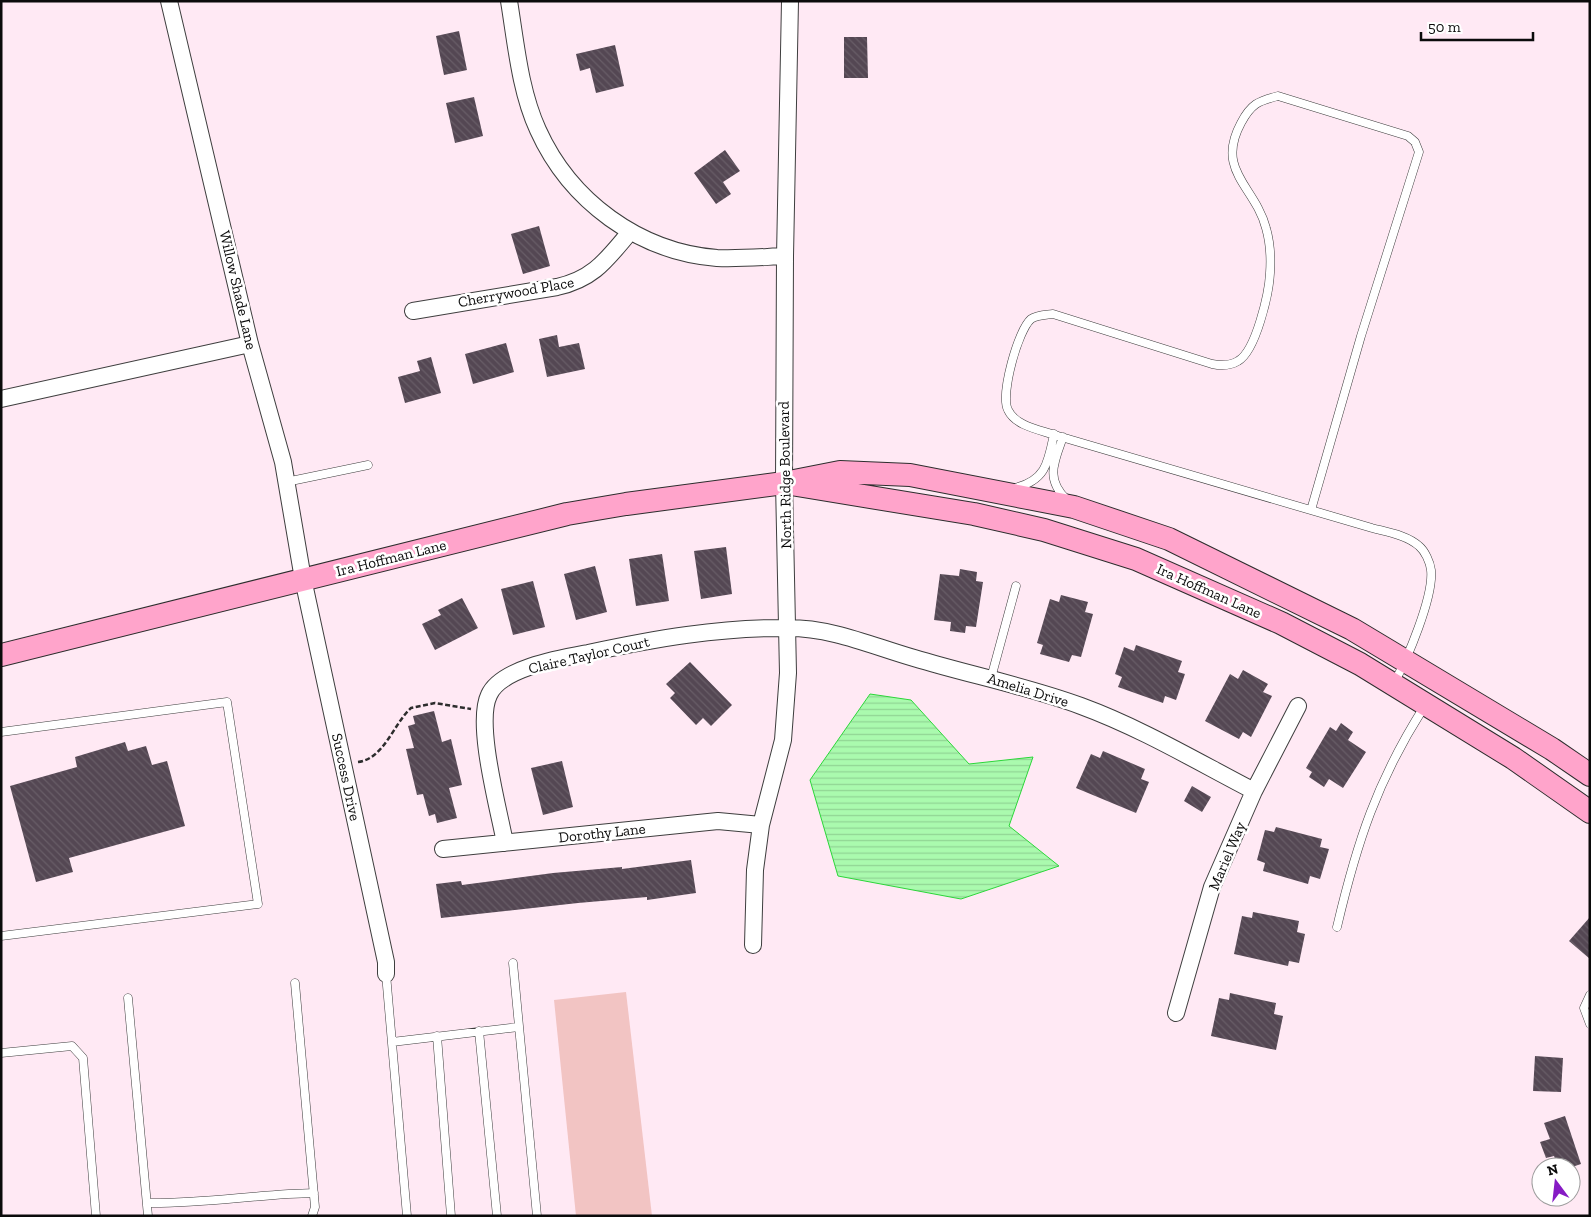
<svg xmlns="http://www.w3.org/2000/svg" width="1591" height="1217" viewBox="0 0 1591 1217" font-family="'Zilla Slab',serif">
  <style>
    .pitch { fill: #f2c4c3 }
    .water { fill: url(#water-rules); stroke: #2cd63a }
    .building { fill: url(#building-back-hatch) }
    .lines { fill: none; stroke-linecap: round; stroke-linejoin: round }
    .service-casing { stroke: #3e3e3e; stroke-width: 9 }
    .minor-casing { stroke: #3e3e3e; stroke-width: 18 }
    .secondary-casing { stroke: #2d2d2d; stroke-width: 24 }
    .path { stroke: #2d2d2d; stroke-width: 2.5; stroke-dasharray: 5 2.5; stroke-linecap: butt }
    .service { stroke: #fff; stroke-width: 8 }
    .minor { stroke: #fff; stroke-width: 16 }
    .secondary { stroke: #ffa4cb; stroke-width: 22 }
    .labels { text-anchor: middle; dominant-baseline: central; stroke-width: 5; stroke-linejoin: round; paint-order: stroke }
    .street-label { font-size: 15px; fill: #0b0b0b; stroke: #fff }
  </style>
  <defs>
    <pattern id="water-rules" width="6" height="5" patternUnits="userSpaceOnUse" patternTransform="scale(1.25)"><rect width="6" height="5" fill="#aafaae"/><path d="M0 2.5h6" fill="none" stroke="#91d594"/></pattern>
    <pattern id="building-back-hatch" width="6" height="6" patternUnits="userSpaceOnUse" patternTransform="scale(1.25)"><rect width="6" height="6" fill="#544753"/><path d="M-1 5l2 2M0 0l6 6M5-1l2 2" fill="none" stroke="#685d67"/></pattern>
  </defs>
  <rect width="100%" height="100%" fill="#ffe9f4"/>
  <path class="pitch" d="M626 992 652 1216H576L554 1000Z"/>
  <path class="water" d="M870 694 911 700 969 764 1033 757 1009 826 1059 866 961 899 838 876 810 780Z"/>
  <path class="building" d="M459 31 467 70 444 75 436 36Z
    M844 37H867L868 78H844Z
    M615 45 624 86 596 93 590 68 580 71 576 54Z
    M474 97 483 136 455 143 446 103Z
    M725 150 740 171 723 182 731 194 716 204 694 173Z
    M539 226 550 266 523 274 511 234Z
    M557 335 559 347 579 343 585 369 547 377 539 339Z
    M506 343 514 372 473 384 465 354Z
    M431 357 441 393 405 403 398 377 420 371 417 361Z
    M726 547 732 594 701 599 694 551Z
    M662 554 669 601 636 606 629 559Z
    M595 566 607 612 576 620 564 574Z
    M960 569 977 572 976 581 983 582 976 627 966 626 965 633 950 631 951 622 934 620 940 574 959 576Z
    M533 581 545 627 513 635 501 589Z
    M1061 595 1088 602 1085 612 1093 614 1081 657 1072 655 1069 662 1040 654 1043 645 1037 643 1050 599 1059 602Z
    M462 598 478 628 435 650 422 624 441 615 438 610Z
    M1136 645 1182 661 1178 672 1185 674 1176 700 1165 696 1163 703 1118 687 1122 677 1115 674 1124 647 1134 651Z
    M690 662 732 705 711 726 703 718 696 725 670 698 675 693 666 684Z
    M1243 670 1268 684 1263 692 1272 696 1251 737 1243 732 1239 739 1205 721 1230 674 1238 679Z
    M434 711 442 742 451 739 462 785 449 788 457 818 437 823 435 814 429 816 423 794 417 795 406 749 414 748 408 726 415 724 413 716Z
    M1341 723 1353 732 1348 740 1366 752 1343 788 1329 779 1324 787 1309 777 1312 772 1306 768 1330 727 1336 731Z
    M125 742 128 751 146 746 152 765 167 761 185 826 69 858 73 872 36 882 10 786 77 767 75 757Z
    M1103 751 1145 769 1141 779 1149 782 1136 813 1076 788 1091 754 1100 758Z
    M562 761 573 807 543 815 531 768Z
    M1192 786 1211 797 1202 812 1184 801Z
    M1276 827 1322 839 1320 847 1329 849 1320 879 1310 876 1308 884 1263 871 1265 863 1257 860 1265 830 1274 832Z
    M691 860 696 893 647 900V897L578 903 441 918 436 884 461 881 462 885 553 873 622 867V869Z
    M1253 912 1299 921 1297 932 1305 934 1299 963 1289 961 1288 966 1234 954 1242 916 1252 918Z
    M1590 917V959L1569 941Z
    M1230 993 1276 1003 1274 1014 1283 1016 1276 1050 1211 1036 1219 998 1229 1000Z
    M1535 1056 1563 1058 1561 1092 1533 1091Z
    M1565 1116 1581 1164 1572 1167H1558L1554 1156 1546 1158 1540 1142 1550 1139 1544 1123Z"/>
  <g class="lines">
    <g class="service-casing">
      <path id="service" d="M1063 437C1054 462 1045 479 1067 500
        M286 482 368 465
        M1015 488C1046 480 1048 463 1054 434
        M1311 510 1361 336 1419 152 1415 142 1408 136 1278 96C1258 101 1251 104 1241 123 1215 171 1255 186 1266 228 1270 242 1271 259 1270 273 1269 293 1256 351 1238 361 1230 366 1222 366 1212 364L1053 314C1046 315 1037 315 1031 319 1018 330 1000 395 1008 410 1016 427 1042 430 1058 436L1372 528C1387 532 1407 535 1419 546 1425 551 1430 562 1431 570 1434 596 1407 660 1394 683
        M991 678 1016 586
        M1 732 227 702 258 904 1 936
        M1337 927C1357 842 1377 781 1424 707
        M513 963 537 1216
        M386 974 407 1216
        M295 983 315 1207 312 1216
        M1590 995 1584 1008 1590 1024
        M128 998 148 1216
        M479 1031 497 1216
        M437 1036 451 1216
        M392 1042 519 1027
        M1 1053 72 1046 83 1058 96 1216
        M147 1203C203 1204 258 1194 314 1193"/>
    </g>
    <g class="minor-casing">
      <path id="minor" d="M169 1 250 344 283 462 303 579 386 962V974
        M509 1C516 44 520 91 538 130 570 201 639 252 717 258 739 259 762 257 785 256
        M413 311 557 287C594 279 607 259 630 232
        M1 399 250 344
        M505 843C499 810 475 724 489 695 501 668 561 658 588 653 653 639 721 627 788 628 833 628 872 646 914 658 970 675 1027 686 1081 706 1141 728 1198 762 1254 791
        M443 849 718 821 761 825
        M753 945 755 870 761 825 783 740 788 673 784 483 785 256 790 1
        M1176 1013 1212 887 1254 791 1298 706"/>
    </g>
    <g class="secondary-casing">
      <path id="secondary" d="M797 485 974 514 1044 530 1136 559 1281 623 1360 664 1513 758 1590 812
        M1 655 567 514 626 504 784 483 840 472 910 475 1074 507 1169 539 1352 629 1552 749 1590 775"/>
    </g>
    <path class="path" d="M358 762C384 759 394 723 411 708L435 703 471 709"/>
    <use href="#service" class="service"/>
    <use href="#minor" class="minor"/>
    <use href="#secondary" class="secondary"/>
  </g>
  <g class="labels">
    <g class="street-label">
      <text transform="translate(238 290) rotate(77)">Willow Shade Lane</text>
      <text transform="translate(516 292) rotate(-10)">Cherrywood Place</text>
      <text transform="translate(785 475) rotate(-91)">North Ridge Boulevard</text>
      <text transform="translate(391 558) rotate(-14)">Ira Hoffman Lane</text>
      <text transform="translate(1209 591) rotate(24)">Ira Hoffman Lane</text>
      <text transform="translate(589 655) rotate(-13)">Claire Taylor Court</text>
      <text transform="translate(1028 690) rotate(17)">Amelia Drive</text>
      <text transform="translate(346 777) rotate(78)">Success Drive</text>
      <text transform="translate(602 833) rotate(-6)">Dorothy Lane</text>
      <text transform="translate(1227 856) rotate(-67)">Mariel Way</text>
    </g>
  </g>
  <rect width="1591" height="1217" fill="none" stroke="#0b0b0b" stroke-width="5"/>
  <g transform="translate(1556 1182) rotate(345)"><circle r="24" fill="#ffffff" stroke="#9d9d9d"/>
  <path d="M0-4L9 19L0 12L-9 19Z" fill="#861ac4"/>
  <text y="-8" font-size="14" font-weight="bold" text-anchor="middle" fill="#0b0b0b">N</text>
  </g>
  <path d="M1421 32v8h112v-8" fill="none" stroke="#0b0b0b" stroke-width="2.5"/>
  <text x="1428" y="32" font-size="15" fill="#0b0b0b" stroke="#ffffff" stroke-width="4" paint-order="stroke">50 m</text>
</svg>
